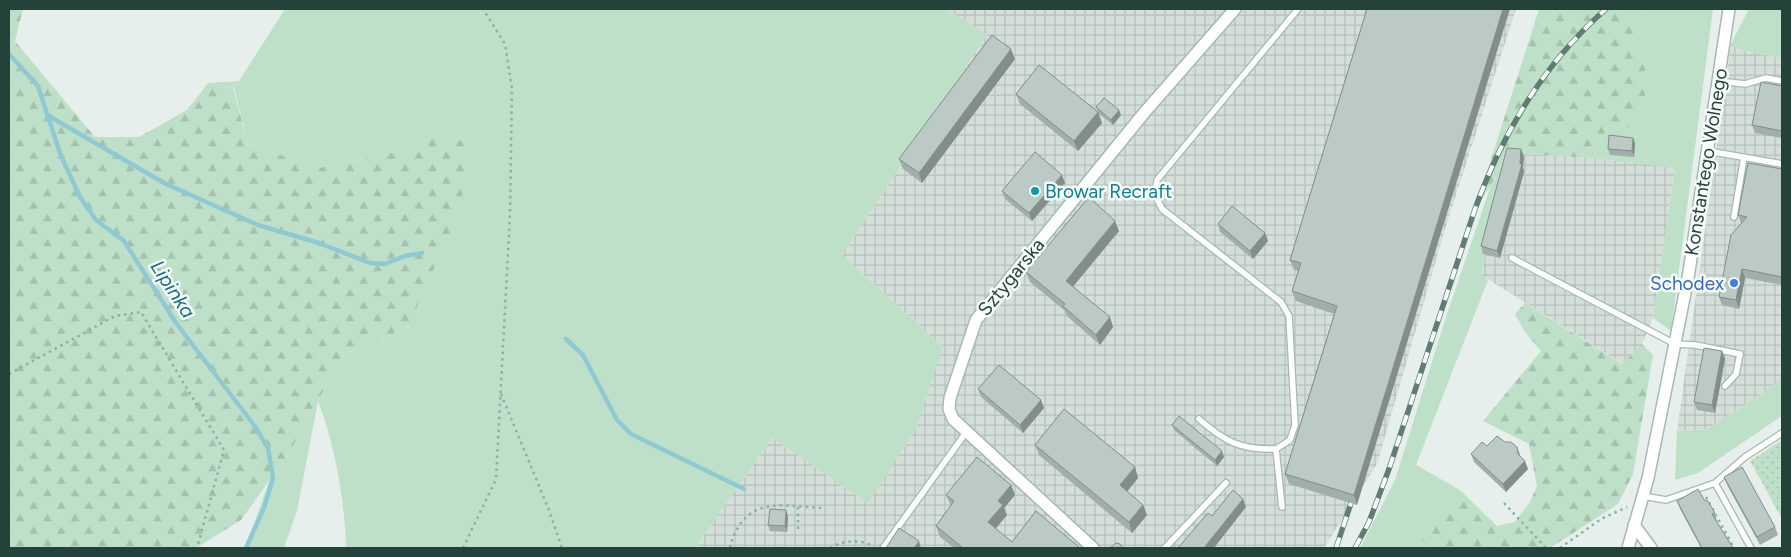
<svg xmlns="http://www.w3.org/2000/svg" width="1791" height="557" viewBox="0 0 1791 557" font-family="Figtree,sans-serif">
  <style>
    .industrial { fill: url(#industrial-grid) }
    .grass { fill: #bfe0c8 }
    .forest { fill: url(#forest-firs) }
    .park { fill: url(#park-dots) }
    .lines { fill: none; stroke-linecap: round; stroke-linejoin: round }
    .stream { stroke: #8ec9d4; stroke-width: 4.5 }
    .lane-casing { stroke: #a8b8b2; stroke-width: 8 }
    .street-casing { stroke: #a8b8b2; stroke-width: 14 }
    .path { stroke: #86b3a5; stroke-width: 2.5; stroke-dasharray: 2.5 4; stroke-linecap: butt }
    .lane { stroke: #fff; stroke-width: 5.5 }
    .street { stroke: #fff; stroke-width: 11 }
    .rail-casing { stroke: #5f7d75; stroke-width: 5.5 }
    .rail { stroke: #f7fbf9; stroke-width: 4; stroke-dasharray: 11; stroke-linecap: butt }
    .wall { fill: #a1aea9 }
    .shaded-wall { fill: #838d89 }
    .building { fill: #bbcac4; stroke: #838d89 }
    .culture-dot { fill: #0f9aa8; stroke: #f7fbf9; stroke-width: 2 }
    .shop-dot { fill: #3f7fe0; stroke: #f7fbf9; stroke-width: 2 }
    .labels { text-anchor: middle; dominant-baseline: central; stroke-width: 5; stroke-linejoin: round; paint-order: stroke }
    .street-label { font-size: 19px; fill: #24423a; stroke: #f7fbf9 }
    .culture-label { font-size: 19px; fill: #0d838f; stroke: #f7fbf9; text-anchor: start }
    .shop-label { font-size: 19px; fill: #366cbe; stroke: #f7fbf9; text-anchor: end }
    .water-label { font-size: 20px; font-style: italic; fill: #1c6f80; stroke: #f7fbf9 }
  </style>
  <defs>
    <pattern id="industrial-grid" width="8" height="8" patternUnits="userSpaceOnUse" patternTransform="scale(1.25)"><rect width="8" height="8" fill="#d4dfda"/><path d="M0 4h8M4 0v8" fill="none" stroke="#b6c1bc"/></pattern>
    <pattern id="forest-firs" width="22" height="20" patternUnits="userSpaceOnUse" patternTransform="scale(1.25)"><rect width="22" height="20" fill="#bfe0c8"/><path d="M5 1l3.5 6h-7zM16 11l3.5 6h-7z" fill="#a4c1ad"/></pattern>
    <pattern id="park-dots" width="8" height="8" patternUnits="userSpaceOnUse" patternTransform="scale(1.25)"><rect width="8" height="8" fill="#bfe0c8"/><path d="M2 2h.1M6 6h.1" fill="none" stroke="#a4c1ad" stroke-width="1.8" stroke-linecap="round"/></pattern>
  </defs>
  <rect width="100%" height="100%" fill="#e6efeb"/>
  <path class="industrial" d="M947 9H1516L1445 229 1377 464 1324 548H695L772 438 868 503 943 347 842 255 987 35Z
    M1731 44 1744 51 1782 58V376L1773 386 1708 429 1677 431Z
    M1507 153 1593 158 1675 167 1653 318 1642 344 1623 364 1481 275Z"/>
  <path class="grass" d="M285 9H947L987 35 842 255 943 347 916 429 868 503 772 438 695 548H346C345 502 335 445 318 401L297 511 284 548H245L270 479 289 453 343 355 408 327 468 142 438 135 392 153 319 168 248 144 234 88 208 83 239 81Z
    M1643 9H1713L1671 331 1653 318 1675 168 1593 158 1607 128H1636C1644 107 1649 86 1644 63 1638 38 1623 35 1643 9Z
    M1749 9H1782V58L1744 51 1731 44Z
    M1507 153 1481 275 1488 280 1416 465 1460 490 1421 538 1429 548H1360L1395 480 1446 317 1491 185Z
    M1782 376V416L1698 473 1675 480 1677 431 1708 429 1773 386Z"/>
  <path class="forest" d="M9 9H23L15 41 95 137H139L187 110 208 83 233 88 248 144 319 168 392 153 438 135 468 142 461 208 408 327 343 355 289 453 241 520 196 548H9Z
    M1539 9H1643C1623 36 1638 38 1644 63 1649 86 1644 107 1636 128H1607L1593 158 1507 153 1491 185 1475 209Z
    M1525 303 1622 364 1642 344 1653 355 1633 474 1618 504 1550 548H1429L1420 538 1460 490 1497 526 1515 522 1530 502 1537 486 1529 444 1483 421 1541 351 1524 331 1515 314Z"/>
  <path class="park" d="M1782 440V519L1750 461Z"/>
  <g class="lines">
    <path class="stream" d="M9 54 38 86 61 156 80 197 96 220 124 241 176 323 254 425 268 448 273 478 264 508 246 548
      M47 115 166 184 258 225 319 243 370 263 385 264 405 256 422 253
      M566 339 583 355 617 420 631 434 744 489"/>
    <g class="lane-casing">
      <path id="lane" d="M1719 81 1745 84 1766 78 1782 81
        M1708 151 1782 164
        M1734 217 1744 157
        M1512 258 1675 344 1695 345 1740 354 1736 374 1725 386
        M1199 419C1225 442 1241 450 1276 449L1282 507
        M1276 449 1290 440 1295 425 1289 316 1281 302 1162 209 1155 195 1157 180 1298 9
        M1715 483 1751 548
        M1643 496 1666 500 1715 483 1745 457 1782 433
        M883 548 967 431
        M1165 548 1226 483"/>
    </g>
    <g class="street-casing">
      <path id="street" d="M1634 525 1651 548
        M1093 548 953 419 949 409 950 398 976 320 1144 113 1235 9
        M1628 548 1648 478 1688 278 1729 9"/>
    </g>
    <path class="path" d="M9 374 115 316 141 312 224 450 197 548
      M501 394 549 510 562 548
      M1706 497 1734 548
      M1504 503 1546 548
      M798 529V507
      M463 548 496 479 510 215 512 89 505 44 483 9
      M730 548C731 540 735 533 739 526 757 497 793 507 822 508
      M830 548C844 540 859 539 873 546
      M1560 548 1601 519 1627 507"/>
    <use href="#lane" class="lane"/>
    <use href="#street" class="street"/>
    <g class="rail-casing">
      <path id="rail" d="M1336 548 1355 491
        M1355 548 1369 522 1389 469 1475 209C1503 132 1544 63 1606 9"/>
    </g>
    <use href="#rail" class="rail"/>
  </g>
  <path class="wall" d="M1367 9 1357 505 1289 484 1285 474 1334 314 1296 301 1292 291 1298 271 1294 270 1290 260Z
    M1015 59 922 183 903 169 899 159Z
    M1782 86V138L1755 133 1752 125Z
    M1016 94 1098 112 1096 107 1121 115 1113 125 1098 113 1102 123 1078 151 1020 104Z
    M1633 138 1635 143 1634 157 1610 155 1608 149Z
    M1521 149 1524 157 1523 167 1524 172 1500 258 1483 254 1481 246Z
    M1782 169V285L1745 278 1739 309 1722 305 1719 297 1741 223 1738 215Z
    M1065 183 1032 221 1005 199 1002 191Z
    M1218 224 1265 233 1268 241 1253 259 1220 232Z
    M1119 231 1073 287 1113 327 1100 345 1067 316 1065 311 1030 282 1026 272Z
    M1722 351 1725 359 1715 413 1697 410 1694 402Z
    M978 389 1044 408 1023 433 981 397Z
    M1172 425 1224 457 1217 466 1174 430Z
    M1035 445 1135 467 1138 478 1127 492 1143 505 1147 515 1132 533 1039 455Z
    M1487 446 1520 455V457L1528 469 1506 492 1474 462 1471 454Z
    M1724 477 1775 527 1778 535 1760 545 1727 485Z
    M1011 485 1015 495 1004 508 1007 515 995 528 1012 542 1080 548H954L940 537 936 526 951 506 946 495Z
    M1677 501H1705L1715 513 1717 522 1733 548H1701L1680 509Z
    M788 516 787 532 770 531 768 525Z"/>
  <path class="shaded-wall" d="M1503 9H1510L1357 505 1354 495Z
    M1011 49 1015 59 922 183 919 173Z
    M1119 110 1121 115 1113 125 1111 120Z
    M1098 112 1102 123 1078 151 1074 141Z
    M1633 138 1635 143 1634 157 1632 151Z
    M1521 149 1524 157 1523 167 1524 172 1500 258 1497 251Z
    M1062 175 1065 183 1032 221 1029 213Z
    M1115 221 1119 231 1069 291 1066 281Z
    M1265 233 1268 241 1253 259 1250 251Z
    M1742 269 1745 278 1739 309 1736 300Z
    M1110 317 1113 327 1100 345 1096 335Z
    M1722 351 1725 359 1715 413 1712 405Z
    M1041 400 1044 408 1023 433 1020 425Z
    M1517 447 1520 455V462L1518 454Z
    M1222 451 1224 457 1217 466 1215 460Z
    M1525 461 1528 469 1506 492 1503 484Z
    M1135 467 1138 478 1123 496 1120 485Z
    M1011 485 1015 495 1004 508 1007 515 992 533 988 522 998 501Z
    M1243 499 1246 507 1214 548H1204Z
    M1143 505 1147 515 1132 533 1129 522Z
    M786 510 788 516 787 532 785 526Z
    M919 541 921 548H914Z"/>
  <path class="building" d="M1367 9H1503L1354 495 1285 474 1337 306 1292 291 1301 263 1290 260Z
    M992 35 1011 49 919 173 899 159Z
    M1039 65 1098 112 1074 141 1016 94Z
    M1761 82 1782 86V131L1752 125Z
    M1104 98 1119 110 1111 120 1096 107Z
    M1609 135 1633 138 1632 151 1608 149Z
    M1507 148 1521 149 1520 164H1522L1497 251 1481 246Z
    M1035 152 1062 175 1029 213 1002 191Z
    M1748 163 1782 169V277L1742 269 1736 300 1719 297 1731 235 1747 217 1738 215Z
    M1089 197 1115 221 1066 281 1110 317 1096 335 1063 306 1065 304 1026 272Z
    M1232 206 1265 233 1250 251 1218 224Z
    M1704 348 1722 351 1712 405 1694 402Z
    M999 365 1041 400 1020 425 978 389Z
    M1064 409 1135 467 1120 485 1143 505 1129 522 1035 445Z
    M1179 416 1222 451 1215 460 1172 425Z
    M1497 436 1505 442H1511L1517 447 1518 454 1525 461 1503 484 1471 454 1482 442 1487 446Z
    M977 457 1011 485 998 501 1003 505 988 522 1012 542 1036 511 1080 548H963L936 526 954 501 946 495Z
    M1742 467 1775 527 1757 537 1724 477Z
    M1698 489 1705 501 1707 500 1715 513 1712 514 1733 548H1702L1677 501Z
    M1233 490 1243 499 1204 548H1178L1208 513 1212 516Z
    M770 509 786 510 785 526 768 525Z
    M899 528 919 541 914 548H886Z
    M1116 543 1120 544 1123 548H1110Z"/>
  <circle class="culture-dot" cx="1035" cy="191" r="5"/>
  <circle class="shop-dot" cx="1734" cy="283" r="5"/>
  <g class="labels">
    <g class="street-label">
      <text transform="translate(1706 162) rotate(-81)">Konstantego Wolnego</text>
      <text transform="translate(1011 277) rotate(-51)">Sztygarska</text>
    </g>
    <g class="culture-label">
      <text x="1045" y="191">Browar Recraft</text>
    </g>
    <g class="shop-label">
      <text x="1724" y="283">Schodex</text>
    </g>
    <g class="water-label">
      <text transform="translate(173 289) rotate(57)">Lipinka</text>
    </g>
  </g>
  <rect width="1791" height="557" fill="none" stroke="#24423a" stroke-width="20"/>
</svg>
